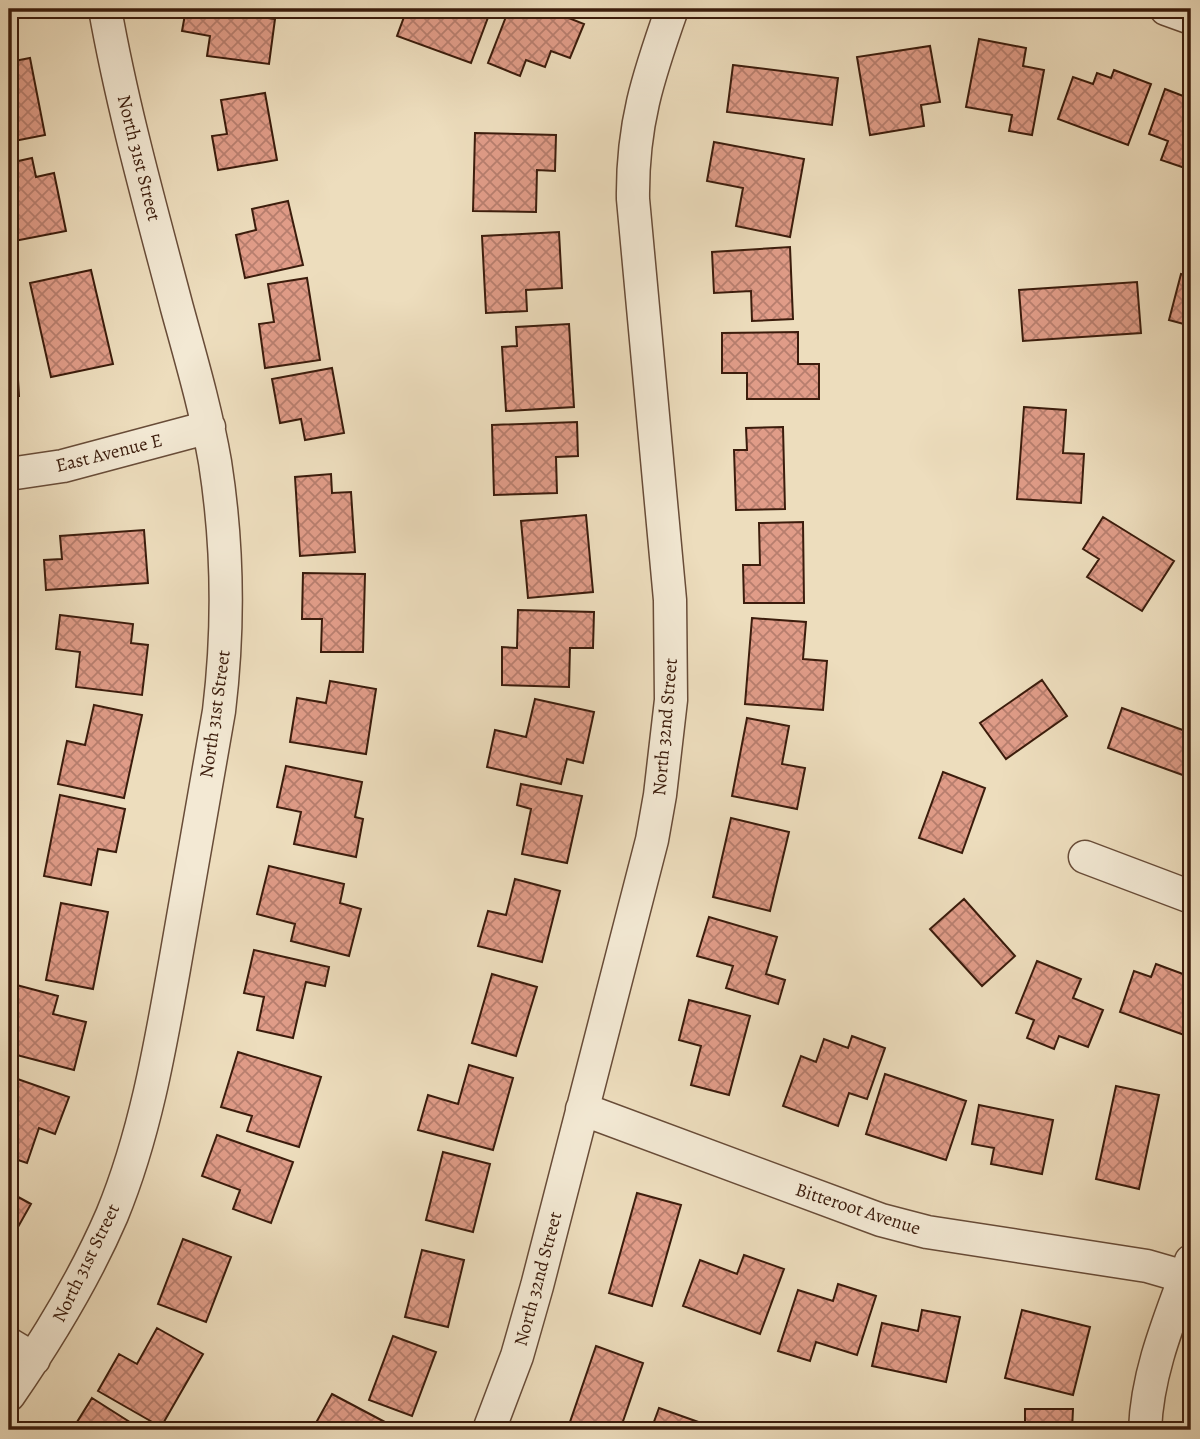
<svg xmlns="http://www.w3.org/2000/svg" width="1200" height="1439" viewBox="0 0 1200 1439" font-family="Alegreya,serif">
  <style>
    .building { fill: url(#building-cross-hatch); stroke: #3b1c0c; stroke-width: 2 }
    .lines { fill: none; stroke-linecap: round; stroke-linejoin: round }
    .minor-casing { stroke: #684c38; stroke-width: 35 }
    .minor { stroke: #f3e9d4; stroke-width: 32 }
    .labels { text-anchor: middle; dominant-baseline: central; stroke-width: 6; stroke-linejoin: round; paint-order: stroke }
    .street-label { font-size: 19px; fill: #3b1c0c; stroke: #f3e9d4 }
  </style>
  <defs>
    <pattern id="building-cross-hatch" width="8" height="8" patternUnits="userSpaceOnUse" patternTransform="scale(1.75)"><rect width="8" height="8" fill="#e09c88"/><path d="M0 0l8 8M0 8l8-8" fill="none" stroke="#b77e6e"/></pattern>
  </defs>
  <rect width="100%" height="100%" fill="#edddbd"/>
  <filter id="stains"><feTurbulence type="fractalNoise" baseFrequency=".00286" numOctaves="4"/><feColorMatrix values="0 0 0 0 .2 0 0 0 0 .09 0 0 0 0 .02 0 0 0 .5 -.17"/></filter>
  <radialGradient id="worn" r=".72"><stop offset=".6" stop-color="#630" stop-opacity="0"/><stop offset="1" stop-color="#630" stop-opacity=".3"/></radialGradient>
  <path class="building" d="M9 9H26V17L9 19Z
    M186 9H220V11L275 19 269 64 207 56 210 36 182 31Z
    M407 9H482L490 12 471 63 397 36Z
    M509 9H546L584 24 570 58 551 51 545 67 526 60 520 76 488 63Z
    M979 39 1026 48 1023 66 1044 70 1032 135 1009 131 1012 115 966 107Z
    M930 46 940 102 921 105 924 126 870 135 857 57Z
    M30 58 45 135 9 142V62Z
    M733 65 838 78 832 125 727 112Z
    M1114 70 1151 84 1128 145 1058 119 1073 77 1093 84 1097 73 1111 78Z
    M1165 89 1191 99V170L1161 160 1168 141 1149 134Z
    M265 93 277 160 218 170 212 136 227 134 221 100Z
    M475 133 556 135 555 171 537 170 536 212 473 211Z
    M714 142 804 159 790 237 736 226 743 188 707 181Z
    M32 158 36 177 54 173 66 231 9 242V163Z
    M288 201 303 265 245 278 236 235 256 230 252 209Z
    M559 232 562 288 526 290 527 311 486 313 482 236Z
    M790 247 793 319 752 321 751 291 714 293 712 252Z
    M91 270 113 364 51 377 30 283Z
    M1181 274 1191 276V326L1169 320Z
    M307 278 320 360 265 368 259 324 274 322 268 284Z
    M1137 282 1141 333 1023 341 1019 290Z
    M569 324 574 407 506 411 502 347 517 346 516 327Z
    M798 332V364H819V399H747V373H722V333Z
    M16 347 19 396H9V348Z
    M332 368 344 433 305 440 301 419 280 423 272 379Z
    M1024 407 1066 410 1063 453 1084 454 1081 503 1017 499Z
    M577 422 578 456 556 457 557 493 494 495 492 425Z
    M783 427 785 509 736 510 734 450H747L746 428Z
    M331 474 332 493 351 492 355 552 300 556 295 477Z
    M586 515 593 592 528 598 521 521Z
    M1103 517 1174 561 1142 611 1087 577 1099 559 1083 549Z
    M803 522 804 603H744L743 565H760L759 523Z
    M144 530 148 583 46 590 44 560 62 559 60 536Z
    M1191 567V586L1186 584Z
    M303 573 365 574 363 652H321L322 619H302Z
    M518 610 594 612 593 648H570L569 687 502 685V647L517 648Z
    M60 615 133 624 131 643 148 645 142 695 76 687 80 652 56 649Z
    M752 618 806 622 803 659 827 661 823 710 745 704Z
    M1042 680 1067 716 1006 759 980 723Z
    M330 681 376 689 366 754 290 742 297 698 326 703Z
    M535 699 594 712 583 763 567 759 561 784 487 767 495 730 526 737Z
    M94 705 142 715 124 798 58 784 67 741 85 745Z
    M1122 708 1191 733V778L1108 748Z
    M747 718 789 726 782 764 805 768 797 809 732 796Z
    M286 766 362 782 355 817 363 819 356 857 294 844 301 812 277 807Z
    M943 772 985 788 962 853 919 838Z
    M521 784 582 796 567 863 522 854 531 809 517 805Z
    M60 795 125 809 116 852 98 849 91 885 44 876Z
    M731 818 789 832 770 911 713 897Z
    M269 866 344 884 340 903 361 909 349 956 291 941 295 924 257 914Z
    M515 879 560 891 542 962 478 946 488 911 506 915Z
    M964 899 1015 956 982 986 930 929Z
    M61 903 108 912 93 989 46 980Z
    M709 917 777 937 766 974 785 980 778 1004 726 988 733 966 697 956Z
    M254 950 329 967 325 986 306 982 293 1038 257 1030 264 997 244 993Z
    M1037 961 1081 979 1073 998 1103 1010 1088 1047 1059 1036 1054 1049 1027 1038 1034 1020 1016 1013Z
    M1156 964 1191 977 1190 1037 1120 1012 1134 971 1151 977Z
    M492 974 537 987 516 1056 472 1043Z
    M9 983 58 996 53 1014 86 1022 74 1070 9 1053Z
    M689 1000 750 1016 729 1095 691 1085 701 1046 679 1040Z
    M852 1036 885 1048 867 1099 849 1093 838 1126 783 1106 801 1056 816 1062 824 1039 848 1048Z
    M238 1052 321 1077 299 1147 247 1131 252 1116 221 1107Z
    M469 1065 513 1078 493 1150 418 1130 428 1095 458 1104Z
    M885 1074 966 1101 946 1160 866 1134Z
    M9 1076 69 1097 55 1134 39 1128 27 1163 9 1157Z
    M1116 1086 1159 1095 1139 1189 1096 1179Z
    M979 1105 1053 1120 1042 1174 991 1164 994 1148 972 1144Z
    M217 1135 293 1162 271 1223 233 1209 240 1190 202 1176Z
    M443 1152 490 1164 473 1232 426 1220Z
    M9 1192 31 1204 9 1243Z
    M637 1193 681 1205 652 1306 609 1293Z
    M183 1239 231 1257 206 1322 158 1304Z
    M422 1250 464 1260 448 1327 405 1317Z
    M744 1255 784 1269 760 1334 683 1306 700 1260 737 1274Z
    M838 1284 876 1296 857 1355 816 1342 810 1361 778 1351 798 1290 833 1301Z
    M922 1310 960 1317 946 1382 872 1366 882 1323 918 1331Z
    M1022 1310 1090 1327 1073 1395 1005 1378Z
    M157 1328 203 1354 161 1427 98 1391 119 1354 137 1364Z
    M393 1336 436 1352 412 1416 369 1400Z
    M596 1346 643 1363 620 1430H593L570 1422Z
    M332 1394 400 1430H312Z
    M92 1398 136 1426 133 1430H72Z
    M659 1408 721 1430H651Z
    M1025 1409H1073L1072 1430H1025Z"/>
  <g class="lines">
    <g class="minor-casing">
      <path id="minor" d="M1166 9 1191 18
        M9 474 63 466 209 427
        M1085 857 1191 897
        M582 1109 881 1220 927 1232 1147 1266 1185 1277
        M9 1344 34 1359
        M9 1395C49 1337 84 1280 112 1215 145 1135 160 1048 175 963 189 879 204 795 219 711 229 628 228 545 215 462 206 410 191 359 177 308 151 209 123 110 105 9
        M489 1430 517 1356 537 1286 652 840 660 795 671 700 670 600 633 199C632 125 648 77 672 9
        M1145 1430C1147 1371 1171 1316 1191 1261"/>
    </g>
    <use href="#minor" class="minor"/>
  </g>
  <g class="labels">
    <g class="street-label">
      <text transform="translate(139 158) rotate(76)">North 31st Street</text>
      <text transform="translate(109 453) rotate(-14)">East Avenue E</text>
      <text transform="translate(215 714) rotate(-82)">North 31st Street</text>
      <text transform="translate(665 727) rotate(-85)">North 32nd Street</text>
      <text transform="translate(858 1209) rotate(18)">Bitteroot Avenue</text>
      <text transform="translate(86 1263) rotate(-64)">North 31st Street</text>
      <text transform="translate(538 1279) rotate(-75)">North 32nd Street</text>
    </g>
  </g>
  <rect width="1200" height="1439" fill="none" stroke="#edddbd" stroke-width="35"/>
  <rect x="10" y="10" width="1179" height="1418" fill="none" stroke="#3b1c0c" stroke-width="3.5"/>
  <rect x="18" y="18" width="1165" height="1404" fill="none" stroke="#3b1c0c" stroke-width="2"/>
  <rect width="100%" height="100%" filter="url(#stains)"/>
  <rect width="100%" height="100%" fill="url(#worn)"/>
</svg>
